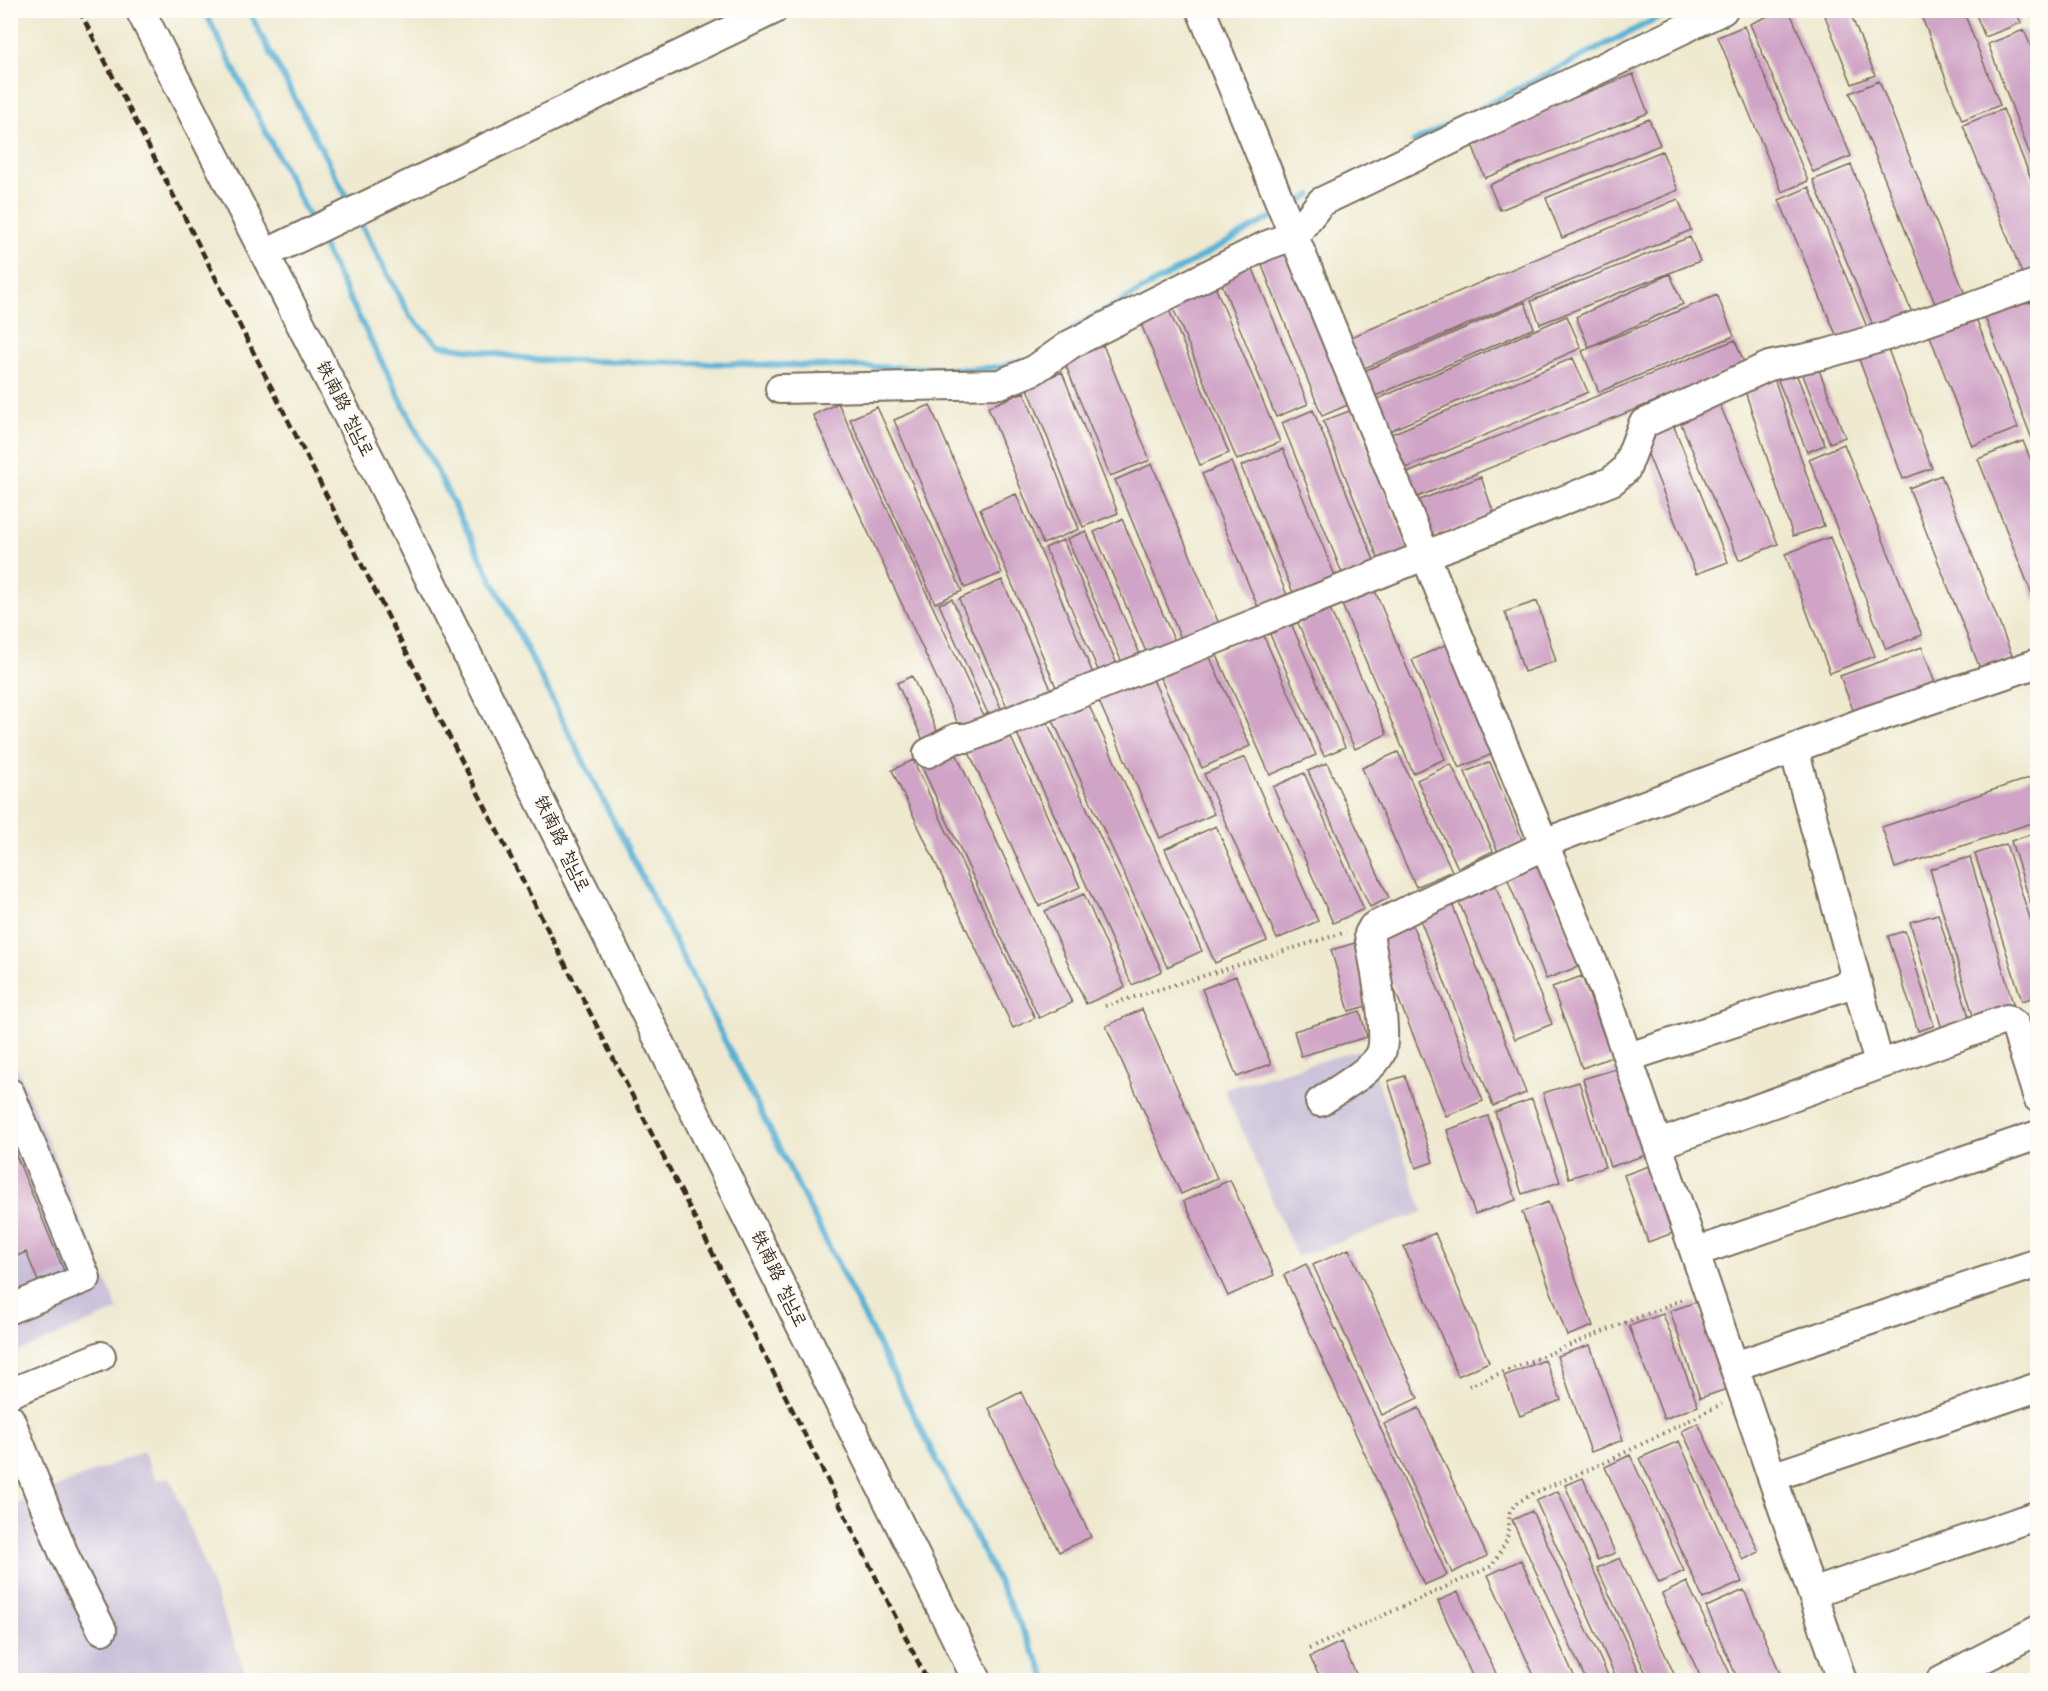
<svg xmlns="http://www.w3.org/2000/svg" width="2048" height="1691" viewBox="0 0 2048 1691" font-family="Kalam,'LXGW WenKai TC','Poor Story',sans-serif">
  <style>
    .industrial { fill: #c8bfd8 }
    .lines { fill: none; stroke-linecap: round; stroke-linejoin: round }
    .stream { stroke: #57b1d5; stroke-width: 6 }
    .building { fill: #d0a4c6 }
    .minor-casing { stroke: #7a6d5c; stroke-width: 32 }
    .path { stroke: #7a6d5c; stroke-width: 4; stroke-dasharray: 1.5 4.5; stroke-linecap: butt }
    .minor { stroke: #fff; stroke-width: 28 }
    .rail { stroke: #3b2a1e; stroke-width: 4.5; stroke-dasharray: 9 4.5; stroke-linecap: butt }
    .labels { text-anchor: middle; dominant-baseline: central; stroke-width: 6; stroke-linejoin: round; paint-order: stroke }
    .street-label { font-size: 18px; fill: #3b2a1e; stroke: #fdfcf7 }
  </style>
  <rect width="100%" height="100%" fill="#fdfcf7"/>
  <filter id="ink" filterUnits="userSpaceOnUse"><feTurbulence type="fractalNoise" baseFrequency=".0167" numOctaves="2"/><feDisplacementMap in="SourceGraphic" scale="12" xChannelSelector="R" yChannelSelector="G"/><feConvolveMatrix kernelMatrix="1 2 1 2 8 2 1 2 1" color-interpolation-filters="sRGB"/></filter>
  <filter id="wash" filterUnits="userSpaceOnUse"><feTurbulence type="fractalNoise" baseFrequency=".008" numOctaves="4" result="noise"/><feDisplacementMap in="SourceGraphic" scale="24" xChannelSelector="R" yChannelSelector="G"/><feGaussianBlur stdDeviation="1.35" result="paint"/><feColorMatrix in="noise" values="0 0 0 0 0 0 0 0 0 0 0 0 0 0 0 0 0 1.4 0 .05"/><feComposite in="paint" operator="in"/></filter>
  <g filter="url(#wash)">
    <rect width="100%" height="100%" fill="#eee9cf"/>
    <path class="industrial" d="M1366 1048 1423 1212 1297 1257 1224 1089Z
      M10 1050 118 1310 11 1355H10Z
      M143 1452 156 1480 170 1477 248 1679 259 1676 261 1680H11V1506Z"/>
    <g class="lines">
      <path class="stream" d="M204 10 312 223
        M248 10 351 205
        M1414 142 1673 10
        M1289 208 1311 195
        M357 217 410 316 439 345 536 360 971 369 1001 367 1022 360
        M319 238 1048 1680
        M1074 328 1277 214"/>
    </g>
    <g id="blocks">
      <path class="building" d="M1782 10H1789L1851 156 1813 172 1750 24Z
        M1839 10H1849L1875 75 1852 84 1825 16Z
        M1919 10H1963L2000 105 1962 120Z
        M1974 10H2016L2021 23 1985 37Z
        M1744 26 1808 181 1782 192 1718 37Z
        M2024 30 2038 64 2037 173 1988 44Z
        M1633 74 1648 113 1485 178 1470 139Z
        M1879 81 1967 299 1938 311 1850 93Z
        M2003 109 2038 196V276L2025 281 1963 125Z
        M1649 119 1660 145 1500 210 1489 185Z
        M1662 151 1678 190 1562 238 1546 198Z
        M1851 165 1915 320 1877 335 1813 180Z
        M1809 187 1869 332 1840 344 1779 200Z
        M1678 199 1691 230 1362 369 1349 338Z
        M1690 237 1700 261 1540 324 1531 301Z
        M1287 247 1350 404 1322 416 1259 258Z
        M1251 264 1308 404 1276 417 1219 277Z
        M1670 274 1683 304 1589 347 1576 317Z
        M1214 284 1280 442 1237 460 1171 303Z
        M1717 295 1734 336 1599 392 1582 351Z
        M2028 295 2038 321 2037 452 1983 312Z
        M1525 302 1534 328 1373 397 1362 372Z
        M1167 305 1229 453 1200 465 1138 317Z
        M1974 313 2018 428 1972 446 1928 331Z
        M1567 316 1581 348 1387 432 1373 401Z
        M1735 340 1745 365 1415 498 1405 474Z
        M1885 341 1932 468 1903 479 1856 351Z
        M1103 345 1150 460 1110 476 1064 361Z
        M1573 358 1588 392 1404 469 1389 435Z
        M1816 362 1845 437 1830 443 1800 368Z
        M1793 366 1825 445 1807 452 1775 373Z
        M1062 372 1118 513 1083 527 1027 386Z
        M1773 375 1824 526 1793 536 1743 385Z
        M1024 392 1079 529 1043 544 988 407Z
        M1716 395 1778 544 1739 560 1676 412Z
        M838 403 986 721 962 732 813 415Z
        M930 405 1002 573 965 588 894 420Z
        M877 407 962 591 935 603 850 419Z
        M1313 410 1376 565 1344 578 1282 423Z
        M1352 410 1409 552 1380 563 1323 421Z
        M1671 419 1728 562 1696 574 1639 432Z
        M2023 441 2038 478 2037 607 1978 459Z
        M1844 444 1922 635 1886 649 1809 459Z
        M1283 449 1338 583 1296 600 1241 466Z
        M1231 462 1290 602 1261 614 1202 474Z
        M1152 464 1222 631 1184 646 1115 480Z
        M1941 475 2013 658 1981 671 1909 488Z
        M1481 477 1494 514 1431 538 1417 501Z
        M1016 494 1095 678 1059 694 980 509Z
        M1122 519 1178 649 1150 661 1094 532Z
        M1086 531 1143 661 1125 669 1067 539Z
        M1830 537 1875 656 1830 673 1785 554Z
        M1063 540 1120 671 1102 679 1045 548Z
        M1002 580 1054 696 1011 716 959 599Z
        M1373 586 1445 759 1413 773 1340 600Z
        M952 599 1005 717 992 723 939 604Z
        M1537 601 1556 661 1524 672 1505 612Z
        M1328 605 1387 734 1355 749 1296 619Z
        M1290 621 1345 747 1324 756 1268 630Z
        M1262 632 1316 755 1270 775 1216 653Z
        M1447 644 1495 753 1459 768 1412 660Z
        M1922 647 1936 686 1855 715 1840 676Z
        M1207 651 1250 746 1202 768 1158 673Z
        M1150 673 1214 814 1160 838 1097 697Z
        M912 676 938 733 923 740 897 683Z
        M1086 699 1202 951 1167 967 1051 716Z
        M1043 713 1162 971 1132 985 1014 727Z
        M1007 729 1080 887 1039 906 967 748Z
        M953 747 1072 1003 1039 1018 920 763Z
        M1398 752 1452 871 1416 887 1362 768Z
        M1245 757 1318 921 1277 939 1204 774Z
        M913 760 1035 1018 1013 1028 892 770Z
        M1490 762 1523 842 1498 852 1465 772Z
        M1327 763 1389 898 1370 907 1308 771Z
        M1451 764 1493 851 1458 868 1417 780Z
        M1304 773 1364 909 1333 923 1273 787Z
        M2038 775V821L1895 868 1882 827Z
        M1216 826 1267 941 1215 963 1165 849Z
        M2038 832V924H2037L2011 841Z
        M2006 844 2038 943V996L2022 1001 1975 854Z
        M1970 857 2014 1007 1974 1019 1930 869Z
        M1541 864 1580 966 1546 979 1507 877Z
        M1494 882 1552 1024 1515 1039 1457 897Z
        M1084 894 1125 987 1086 1004 1045 911Z
        M1451 901 1526 1093 1493 1106 1418 914Z
        M1938 914 1970 1020 1942 1029 1910 922Z
        M1412 924 1483 1101 1446 1116 1374 939Z
        M1905 931 1934 1026 1918 1031 1888 936Z
        M1355 943 1374 1004 1349 1011 1331 950Z
        M1236 976 1271 1064 1237 1077 1202 989Z
        M1582 976 1612 1057 1582 1068 1552 987Z
        M1142 1009 1217 1178 1181 1194 1106 1026Z
        M1360 1011 1367 1037 1301 1056 1294 1031Z
        M2038 1018V1069L2023 1022Z
        M1619 1068 1646 1155 1610 1167 1583 1079Z
        M1405 1076 1433 1162 1416 1168 1388 1081Z
        M1579 1082 1605 1167 1569 1178 1543 1093Z
        M1532 1099 1560 1182 1522 1194 1495 1112Z
        M1488 1116 1516 1200 1475 1214 1447 1130Z
        M10 1141 64 1271 38 1281 26 1252 10 1259Z
        M1649 1166 1673 1233 1648 1242 1624 1175Z
        M1230 1180 1274 1275 1228 1296 1184 1201Z
        M1548 1202 1593 1326 1567 1336 1522 1212Z
        M1435 1233 1489 1362 1458 1376 1404 1247Z
        M1349 1249 1418 1398 1382 1415 1313 1265Z
        M1306 1264 1447 1575 1424 1585 1284 1275Z
        M1696 1302 1727 1389 1700 1398 1670 1311Z
        M1663 1314 1698 1406 1664 1419 1629 1326Z
        M1590 1345 1623 1440 1591 1452 1557 1356Z
        M1545 1360 1561 1400 1520 1416 1504 1376Z
        M1021 1392 1091 1537 1059 1552 989 1408Z
        M1419 1408 1487 1556 1452 1573 1384 1424Z
        M1698 1423 1759 1552 1743 1560 1682 1431Z
        M1679 1441 1742 1582 1703 1599 1640 1458Z
        M1630 1455 1684 1571 1659 1583 1605 1467Z
        M1583 1478 1615 1553 1597 1560 1565 1485Z
        M1558 1491 1643 1680H1617L1536 1501Z
        M1532 1511 1610 1680H1586L1512 1520Z
        M1620 1558 1677 1680H1649L1597 1568Z
        M1521 1560 1576 1680H1536L1488 1575Z
        M1687 1582 1733 1680H1702L1662 1594Z
        M1744 1590 1783 1680H1738L1706 1607Z
        M1458 1592 1499 1680H1474L1438 1601Z
        M1341 1642 1359 1680H1321L1310 1657Z"/>
    </g>
  </g>
  <g filter="url(#ink)">
    <use href="#blocks" fill-opacity="0" stroke="#7a6d5c" stroke-width="1.5"/>
    <g class="lines">
      <g class="minor-casing">
        <path id="minor" d="M140 10 378 475 977 1680
          M1201 10 1605 992 1842 1680
          M265 254 773 10
          M780 389 1000 384 1034 370 1071 344 1265 246 1295 235 1321 202 1723 10
          M1794 749 1879 1064
          M928 753 956 738H968L1612 481 1626 469 1643 424 1769 366 1825 354 1883 337 2038 283
          M1544 843 1864 722 2038 663
          M1629 1057 1857 982
          M10 1093 86 1278 10 1309
          M1320 1102C1335 1091 1374 1070 1381 1053 1389 1032 1373 959 1369 934L1373 927 1545 845
          M1659 1144 2007 1019 2015 1025 2038 1098
          M1696 1252 2038 1135
          M1735 1366 2038 1263
          M10 1393 101 1356
          M10 1419 65 1557 102 1630
          M1772 1477 2038 1387
          M1812 1593 2038 1515
          M1941 1680 2038 1630"/>
      </g>
      <path class="path" d="M1105 1006 1346 932
        M1469 1386 1686 1298
        M1309 1649 1492 1566 1507 1540 1510 1512 1515 1504 1532 1494 1608 1461 1722 1404"/>
      <use href="#minor" class="minor"/>
      <path class="rail" d="M79 10 793 1411 927 1680"/>
    </g>
  </g>
  <g class="labels">
    <g class="street-label">
      <text transform="translate(344 409) rotate(63)">铁南路 철남로</text>
      <text transform="translate(561 844) rotate(64)">铁南路 철남로</text>
      <text transform="translate(778 1279) rotate(64)">铁南路 철남로</text>
    </g>
  </g>
  <rect width="2048" height="1691" fill="none" stroke="#fdfcf7" stroke-width="36"/>
</svg>
